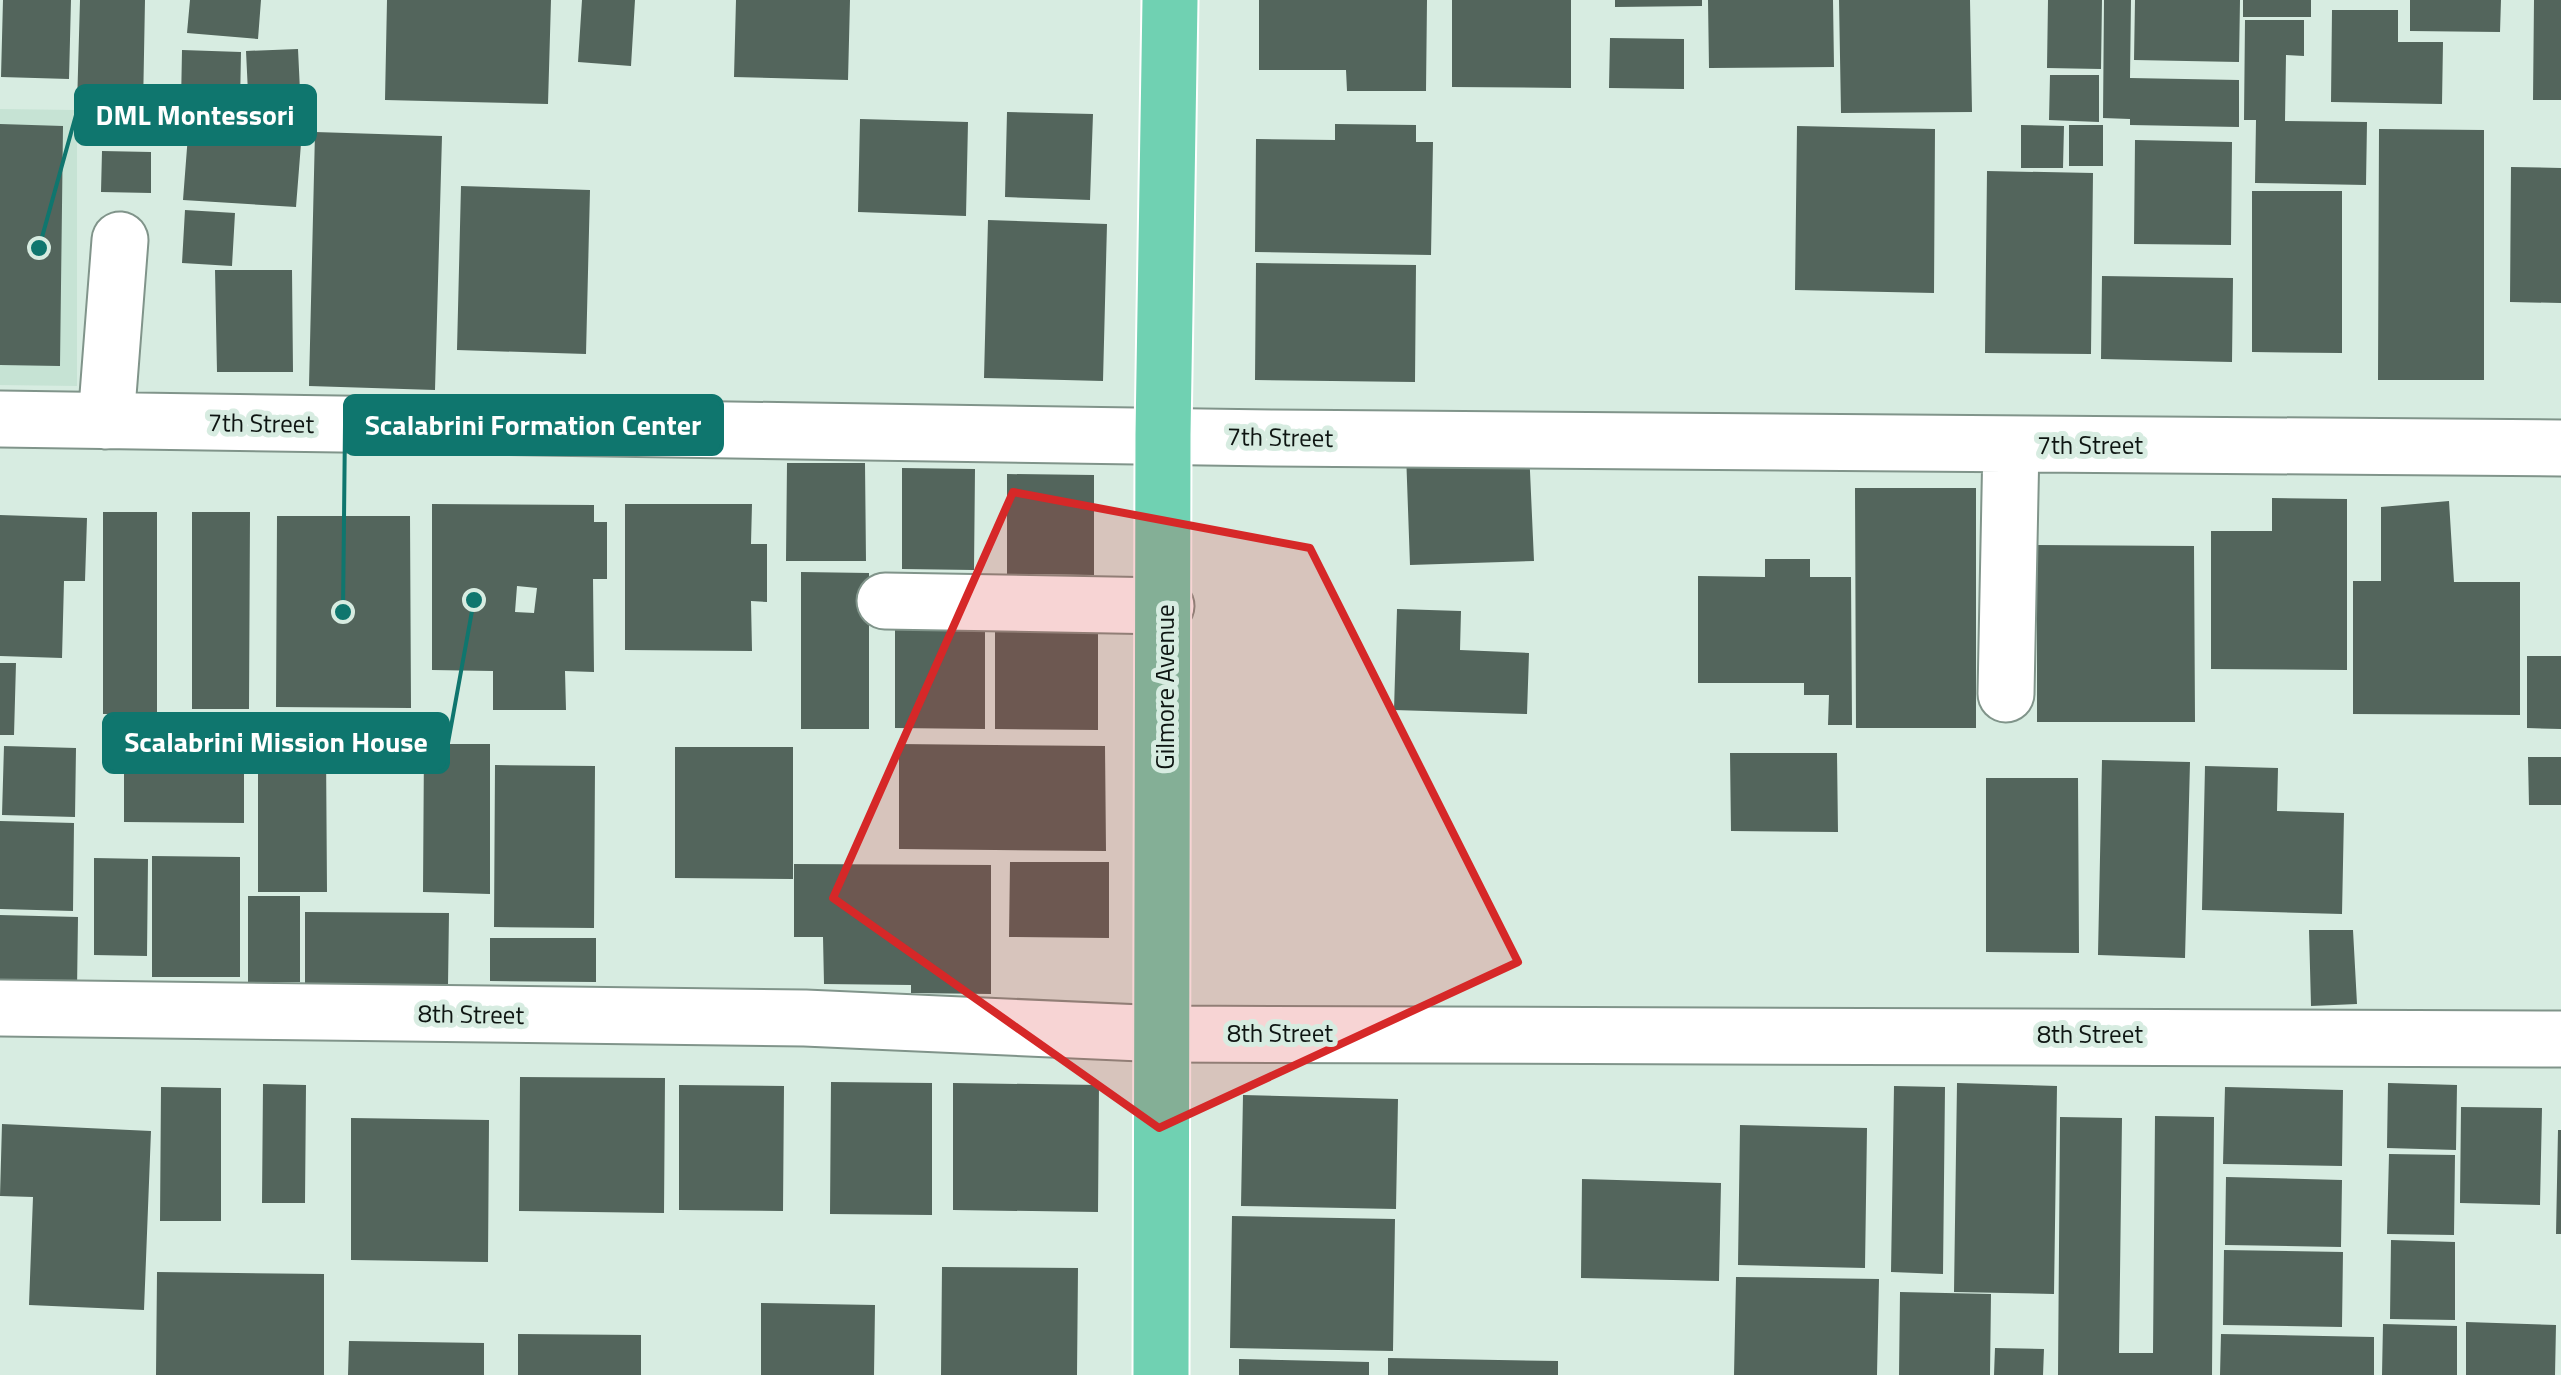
<svg xmlns="http://www.w3.org/2000/svg" width="2561" height="1375" viewBox="0 0 2561 1375" font-family="'Titillium Web',sans-serif">
  <style>
    .built { fill: #c6e3d4 }
    .building { fill: #53655c; fill-rule: evenodd }
    .lines { fill: none; stroke-linecap: round; stroke-linejoin: round }
    .minor-casing { stroke: #80948a; stroke-width: 59 }
    .major-casing { stroke: #fff; stroke-width: 59 }
    .minor { stroke: #fff; stroke-width: 55 }
    .major { stroke: #70d1b2; stroke-width: 55 }
    .marked { fill: #d62828; fill-opacity: 0.2; stroke: #d62828; stroke-width: 8; stroke-linejoin: round }
    .labels { text-anchor: middle; dominant-baseline: central; stroke-width: 10; stroke-linejoin: round; paint-order: stroke }
    .street-label { font-size: 25px; fill: #0e1512; stroke: #d7ece1 }
    .leader { fill: none; stroke: #0f766e; stroke-width: 4 }
    .callout-dot { fill: #0f766e; stroke: #d7ece1; stroke-width: 4 }
    .callout { fill: #0f766e; stroke: #0f766e; stroke-width: 4 }
    .callout-label { font-size: 28px; text-anchor: middle; font-weight: bold; fill: #fff }
  </style>
  <rect width="100%" height="100%" fill="#d7ece1"/>
  <path class="built" d="M0 109 77 110V386L0 385Z"/>
  <path class="building" d="M3 0H71L69 79 1 77Z
    M80 0H145L143 108 77 106Z
    M190 0H261L258 39 187 33Z
    M387 0H551L548 104 385 100Z
    M582 0H635L631 66 578 62Z
    M736 0H850L848 80 734 77Z
    M1259 0H1427L1426 91H1347L1346 70H1259Z
    M1452 0H1571V88L1452 87Z
    M1615 0H1702V6L1615 7Z
    M1708 0H1833L1834 67 1709 68Z
    M1839 0H1970L1972 112 1841 113Z
    M2048 0H2102L2101 69 2047 68Z
    M2104 0H2131L2130 78 2239 80V127L2130 125V119L2103 118Z
    M2135 0H2240L2239 62 2134 60Z
    M2243 0H2311V17H2243Z
    M2410 0H2501L2500 32 2410 31Z
    M2534 0H2561V100H2533Z
    M2332 10H2398V42H2443L2442 104 2331 102Z
    M2245 20H2304V56L2286 55 2285 121 2367 122 2366 185 2255 183 2256 120H2244Z
    M1610 38 1684 39V89L1609 88Z
    M298 49 301 112 249 114 246 51Z
    M182 50 241 52 240 105 181 104Z
    M2050 75H2099V122L2049 120Z
    M1007 112 1093 114 1090 200 1005 197Z
    M860 119 968 122 966 216 858 212Z
    M189 122 302 131 296 207 183 200Z
    M0 124 63 126 60 366 0 365Z
    M1335 124 1416 125V142H1433L1431 255 1255 252 1256 139 1335 140Z
    M2021 125 2064 126 2063 168H2021Z
    M2069 125H2103V166H2069Z
    M1797 126 1935 129 1934 293 1795 290Z
    M2379 129 2484 130V380H2378Z
    M315 132 442 136 435 390 309 386Z
    M2135 140 2232 142 2231 245 2134 244Z
    M102 151 151 152V193L101 192Z
    M2511 167 2561 168V303L2510 302Z
    M1987 171 2093 173 2091 354 1985 353Z
    M461 186 590 190 586 354 457 350Z
    M2252 191H2342V353L2252 352Z
    M185 210 235 213 232 266 182 263Z
    M988 220 1107 224 1103 381 984 378Z
    M1256 263 1416 265 1415 382 1255 380Z
    M215 270H292L293 372H217Z
    M2102 276 2233 278 2232 362 2101 359Z
    M1529 449 1534 561 1410 565 1406 453Z
    M787 463H865L866 561H786Z
    M902 468 975 469 974 570 902 569Z
    M1007 474 1094 475V575L1007 574Z
    M1855 488H1976V728H1856Z
    M2272 498 2347 499V670L2211 669V531H2272Z
    M2449 501 2454 582H2520V715L2353 714V581H2381V507Z
    M432 504 594 505V522H607V579H593L594 672 565 671 566 710H493V671L432 670ZM517 586 537 588 534 613 515 612Z
    M625 504H752L751 544H767V602L751 601 752 651 625 650Z
    M103 512H157V714H103Z
    M192 512H250L249 709H192Z
    M0 515 87 518 85 581H64L62 658 0 656Z
    M277 516H410L411 708 276 707Z
    M2037 545 2194 546 2195 722H2037Z
    M1765 559H1810V577H1851L1852 725H1828L1829 695H1804V683H1698V576L1765 577Z
    M801 572 869 573V729H801Z
    M1397 609 1461 611 1460 650 1529 653 1527 714 1394 710Z
    M895 623 985 624V729L895 728Z
    M995 626 1098 627V730L995 729Z
    M2527 656H2561V729L2527 728Z
    M0 663H16L14 735H0Z
    M124 741 244 742V823L124 822Z
    M424 744H490V894L423 892Z
    M899 744 1105 746 1106 851 899 849Z
    M4 746 76 748 75 817 2 815Z
    M675 747H793V879L675 878Z
    M258 748H326L327 892H258Z
    M1730 753H1837L1838 832 1731 831Z
    M2528 757H2561V805H2529Z
    M2102 760 2190 762 2185 958 2098 955Z
    M495 765 595 766 594 928 494 927Z
    M2205 766 2278 768 2277 811 2344 813 2342 914 2202 910Z
    M1986 778H2078L2079 953 1986 952Z
    M0 821 74 823 73 911 0 909Z
    M152 856 240 857V977H152Z
    M94 858 148 859 147 956 94 955Z
    M1010 862H1109V938L1009 937Z
    M794 864 991 865V994L911 993V985L824 984 823 937H794Z
    M248 896H300V982H248Z
    M305 912 449 913 448 985 305 984Z
    M0 915 78 917 77 990 0 989Z
    M2309 930H2353L2357 1004 2311 1006Z
    M490 938H596V982L490 981Z
    M520 1077 665 1078 664 1213 519 1211Z
    M831 1082 932 1083V1215L830 1214Z
    M953 1083 1099 1085 1098 1212 953 1210Z
    M1957 1083 2057 1086 2054 1294 1954 1292Z
    M2388 1083 2457 1085 2456 1150 2387 1148Z
    M263 1084 306 1085 305 1203H262Z
    M679 1085 784 1086 783 1211 679 1210Z
    M1894 1086 1945 1087 1943 1274 1891 1272Z
    M161 1087 221 1088V1221H160Z
    M2225 1087 2343 1090 2342 1166 2223 1164Z
    M1243 1095 1398 1099 1396 1209 1241 1206Z
    M2461 1107 2542 1108 2540 1205 2460 1203Z
    M2155 1116 2214 1117 2212 1375H2058L2060 1117 2122 1118 2119 1353H2153Z
    M351 1118 489 1120 488 1262 351 1260Z
    M2 1124 151 1131 144 1310 29 1305 33 1197 0 1196Z
    M1740 1125 1867 1128 1865 1268 1738 1265Z
    M2558 1130H2561V1234H2556Z
    M2389 1154 2455 1155 2454 1235 2387 1234Z
    M2226 1177 2342 1180 2341 1247 2225 1245Z
    M1582 1179 1721 1183 1719 1281 1581 1278Z
    M1232 1216 1395 1219 1393 1351 1230 1348Z
    M2391 1240 2455 1242V1320L2390 1319Z
    M2224 1250 2343 1252 2342 1327 2223 1325Z
    M942 1267 1078 1268 1077 1375H941Z
    M157 1272 324 1274V1375H156Z
    M1736 1277 1879 1279 1877 1375H1734Z
    M1900 1292 1991 1294 1990 1375H1899Z
    M761 1303 875 1305 874 1375H761Z
    M2466 1322 2556 1325 2555 1375H2466Z
    M2383 1324 2457 1326V1375H2382Z
    M518 1334 641 1335V1375H518Z
    M2221 1334 2374 1337V1375H2220Z
    M349 1341 484 1343V1375H348Z
    M1995 1348 2044 1349 2043 1375H1994Z
    M1388 1358 1558 1361V1375H1388Z
    M1239 1359 1369 1362V1375H1239Z"/>
  <g class="lines">
    <g class="minor-casing">
      <path id="minor" d="M0 419 1273 438 2561 448
        M106 421 120 240
        M885 601 1166 606
        M2006 694 2011 444
        M0 1008 805 1018 1164 1034 2561 1039"/>
    </g>
    <g class="major-casing">
      <path id="major" d="M1161 1375 1163 435 1170 0"/>
    </g>
    <use href="#minor" class="minor"/>
    <use href="#major" class="major"/>
  </g>
  <path class="marked" d="M1013 492 1310 548 1518 962 1159 1128 833 898Z"/>
  <g class="labels">
    <g class="street-label">
      <text transform="translate(261 423) rotate(1)">7th Street</text>
      <text transform="translate(1280 437) rotate(1)">7th Street</text>
      <text x="2090" y="445">7th Street</text>
      <text transform="translate(1165 687) rotate(-90)">Gilmore Avenue</text>
      <text transform="translate(471 1014) rotate(1)">8th Street</text>
      <text x="1280" y="1033">8th Street</text>
      <text x="2090" y="1034">8th Street</text>
    </g>
  </g>
  <path class="leader" d="M39 248L76 115M343 612L345 425M474 600L448 743"/>
  <g class="callout-dot">
    <circle cx="39" cy="248" r="10"/>
    <circle cx="343" cy="612" r="10"/>
    <circle cx="474" cy="600" r="10"/>
  </g>
  <g class="callout">
    <rect x="76" y="86" width="239" height="58" rx="10"/>
    <rect x="345" y="396" width="377" height="58" rx="10"/>
    <rect x="104" y="714" width="344" height="58" rx="10"/>
  </g>
  <g class="callout-label">
    <text x="195" y="125">DML Montessori</text>
    <text x="533" y="435">Scalabrini Formation Center</text>
    <text x="276" y="752">Scalabrini Mission House</text>
  </g>
</svg>
